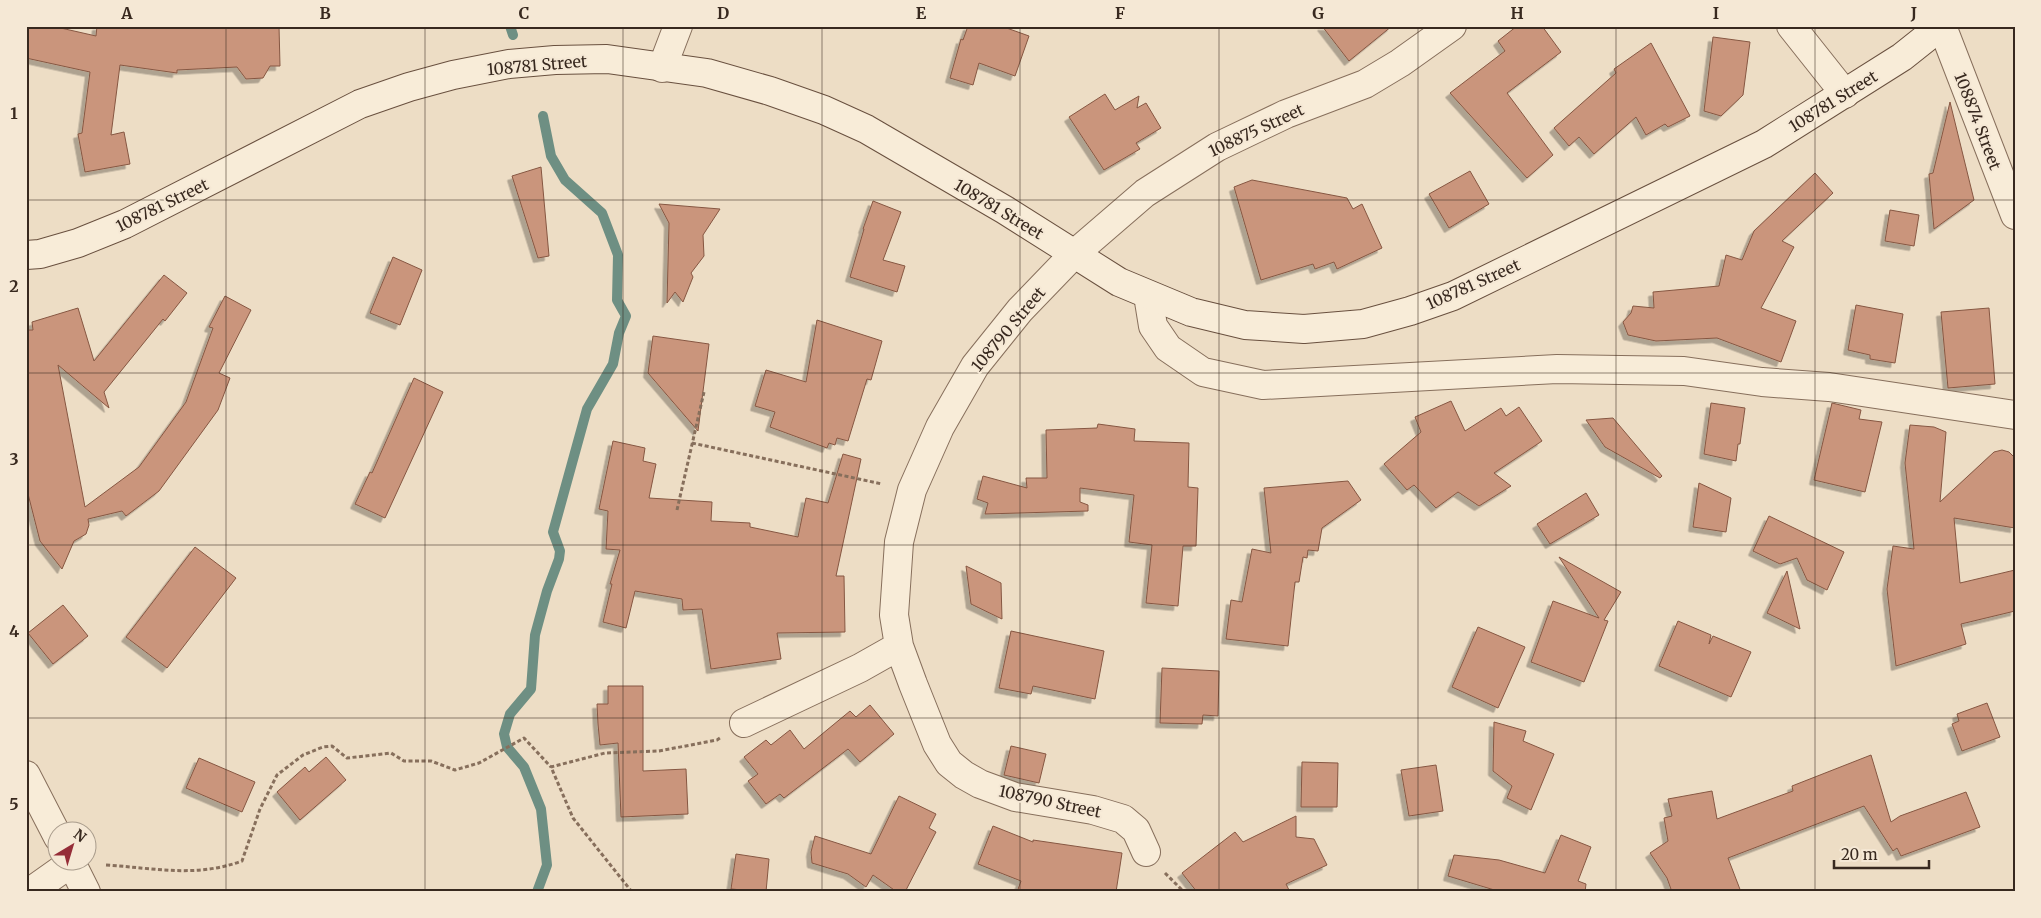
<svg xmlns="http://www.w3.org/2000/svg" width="2041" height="918" viewBox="0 0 2041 918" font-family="Merriweather,serif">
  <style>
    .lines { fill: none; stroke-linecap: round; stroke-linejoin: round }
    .stream { stroke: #6e8f83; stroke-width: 10 }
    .building { fill: #ca957c; stroke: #865742; filter: url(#shadow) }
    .street-casing { stroke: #876f5c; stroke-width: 30 }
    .secondary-casing { stroke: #69503f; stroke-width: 30 }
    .path { stroke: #876f5c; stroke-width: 3; stroke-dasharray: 4 2.5; stroke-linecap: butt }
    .street { stroke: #f8ecd8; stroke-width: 28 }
    .secondary { stroke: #f8ecd8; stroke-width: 28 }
    .grid { fill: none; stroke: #38291f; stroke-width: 1; stroke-opacity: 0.55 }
    .labels { text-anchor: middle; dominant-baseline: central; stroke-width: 4; stroke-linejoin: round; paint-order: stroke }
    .street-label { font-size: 16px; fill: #38291f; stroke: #f5e8d5 }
    .neatline { fill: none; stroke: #38291f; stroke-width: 2 }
    .grid-label { font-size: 16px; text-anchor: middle; font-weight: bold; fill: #38291f }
  </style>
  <defs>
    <filter id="shadow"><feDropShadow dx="-4.5" dy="4.5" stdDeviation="0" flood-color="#0004"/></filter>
  </defs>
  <rect width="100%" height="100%" fill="#edddc5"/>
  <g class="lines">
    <path class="stream" d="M510 26 513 35
      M537 892 547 865 541 809 524 767 507 747 504 734 510 714 531 689 535 635 547 591 559 559 560 551 553 532 587 409 613 364 619 333 626 316 617 300 618 255 602 213 565 180 551 156 543 116"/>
  </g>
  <path class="building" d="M26 26H52L96 36 97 26H279L280 66H270L263 78 246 79 237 67 177 70V73L120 65 111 135 124 132 130 164 85 172 78 134 82 133 90 72 26 58Z
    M968 26H1001L1029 36 1015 76 979 63 973 85 950 78 961 39 963 40Z
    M1322 26H1392L1349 61Z
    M1517 26H1542L1561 52 1507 93 1553 155 1527 178 1450 93 1505 51 1498 41Z
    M1713 37 1750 42 1743 95 1721 116 1704 111Z
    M1651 43 1690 116 1668 127 1665 124 1646 135 1636 117 1594 154 1579 137 1569 146 1554 128 1616 73 1614 69Z
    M1105 94 1115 110 1139 96 1137 108 1146 103 1161 128 1136 143 1140 149 1104 170 1069 117Z
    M1950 102 1974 200 1934 229 1929 174 1933 173Z
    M541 167 549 256 538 258 512 176Z
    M1470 171 1489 204 1449 228 1429 194Z
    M1815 173 1833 193 1782 241 1794 247 1761 308 1796 321 1781 362 1717 338 1656 341 1628 335 1623 322 1631 313 1633 306 1654 308 1653 292 1719 286 1726 255 1742 260 1754 231Z
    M1252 180 1347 198 1353 209 1362 204 1382 248 1337 269 1334 262 1315 269 1313 264 1261 280 1234 187Z
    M873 201 901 212 883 260 905 266 897 292 850 277 864 229H863Z
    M659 204 720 209 703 235 704 256 691 273 693 277 683 302 675 292 667 303 669 223Z
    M1890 210 1919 215 1914 246 1885 241Z
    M393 257 422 270 400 325 370 313Z
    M164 275 187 293 165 321 163 319 104 392 109 408 58 365 85 507 139 467 186 402 213 328 209 327 225 296 251 310 219 373 230 378 218 410 159 491 126 516 122 511 88 519 89 525 86 534 74 541 62 569 40 541 26 486V330H33L32 322 78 308 94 361Z
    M1856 305 1903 314 1895 363 1870 359V355L1848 350Z
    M1989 308 1995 384 1948 388 1941 312Z
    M817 320 882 341 871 380 867 379 848 441 837 438 835 445 829 443 827 448 770 427 775 412 755 406 766 370 806 382Z
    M653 336 709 344 698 431 648 373Z
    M414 378 443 392 385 518 355 504 370 472 372 473Z
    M1451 401 1465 431 1501 408 1506 416 1519 407 1542 441 1494 473 1511 486 1479 506 1458 492 1436 508 1414 485 1407 490 1384 464 1421 432 1415 417Z
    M1711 403 1745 408 1740 444H1738L1736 461 1704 454Z
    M1832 403 1861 410 1859 419 1882 422 1865 492 1814 480Z
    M1613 418 1662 476 1660 478 1605 447 1586 420Z
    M1098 424 1135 429 1134 441 1189 443 1188 487 1198 488 1196 546H1183L1178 606 1146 603 1152 545 1129 542 1134 495 1080 488V502L1088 505V511L985 514 988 503 977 499 983 476 1027 488 1026 478H1047L1046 430 1097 428Z
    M1910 425 1934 427 1946 432 1940 502 1994 452 2002 450 2009 452 2015 458V528L1954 518 1960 583 2015 570V611L1961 624 1966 644 1896 666 1887 589 1893 546 1914 549 1905 463Z
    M613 441 645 448 643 461 656 464 649 498 712 502 711 521 750 523V527L798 537 806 498 828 503 843 454 861 459 836 576H844L845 632 777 633 781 659 711 669 702 609 683 610 682 599 635 591 626 628 603 622 612 584H610L620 550 606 549 608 511 599 509Z
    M1348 481 1361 500 1322 528 1318 551 1308 550 1307 558 1303 557 1299 582H1295L1288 646 1226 639 1231 600 1242 602 1252 549 1271 553 1264 488Z
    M1699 483 1731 498 1726 532 1693 527Z
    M1586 493 1599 515 1550 544 1537 524Z
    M1769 516 1844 552 1827 590 1807 580 1797 558 1780 564 1753 551Z
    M195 547 236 578 167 668 126 637Z
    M1559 557 1621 592 1604 620 1608 621 1584 682 1531 662 1553 601 1599 618Z
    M966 566 1001 583 1002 619 971 604Z
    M1787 571 1800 629 1767 613Z
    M63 605 88 636 53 664 28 633Z
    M1678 621 1711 635 1709 644 1713 636 1751 652 1731 697 1659 666Z
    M1478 627 1525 647 1498 708 1452 687Z
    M1011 631 1104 651 1095 699 1033 686 1031 694 999 688Z
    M1162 668 1219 671 1218 716 1203 715 1202 724 1160 723Z
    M608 686H643V771L686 769 688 814 621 817 618 743 600 745 598 724 597 704H608Z
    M1987 703 2000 737 1962 751 1952 724 1959 721 1957 714Z
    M870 705 894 734 860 762 848 749 784 798 780 794 766 804 748 781 758 774 744 757 766 740 771 745 790 730 804 749 850 711 856 717Z
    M1494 722 1526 731 1523 741 1554 754 1531 810 1507 798 1512 786 1493 771Z
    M1011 746 1046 754 1039 783 1004 775Z
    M1871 755 1891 822 1900 816 1966 792 1980 827 1901 856 1897 848 1893 851 1864 806 1728 858 1741 892H1672L1667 878 1650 853 1668 841 1664 818 1672 816 1668 799 1712 791 1717 819 1793 791 1792 786Z
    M326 757 346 780 300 820 277 792 305 767 309 772Z
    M199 758 255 782 242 812 186 788Z
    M1302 762 1338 763 1337 807H1301Z
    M1436 765 1443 811 1409 816 1401 770Z
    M899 796 936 814 929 828 936 832 905 892H897L873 875 866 887 848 874 812 863 811 852 815 836 871 854Z
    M1296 816V837L1314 839 1327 865 1286 884 1290 892H1197L1182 873 1235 832 1243 842Z
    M993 826 1033 842V840L1122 853 1116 892H1017L1021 881 978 864Z
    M1561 835 1591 847 1578 881 1586 884 1585 892H1501L1448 876 1454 855 1499 860 1545 873Z
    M736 854 769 859 766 892 731 889Z"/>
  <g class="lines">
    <g class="street-casing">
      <path id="street" d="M1791 26 1845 94
        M1942 26 2015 215
        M662 68 678 26
        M1148 295 1153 326 1168 348 1203 372 1263 385 1557 369 1684 371 1762 382 1829 387 2015 415
        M744 723 860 668 899 646
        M26 775 58 837
        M1146 852 1136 830 1123 819 1093 810 1015 797 980 784 964 775 949 763 937 744 913 684 899 646 894 615 899 542 912 490 940 427 975 366 1020 310 1073 255 1145 193 1217 147 1286 114 1365 84 1400 63 1452 26
        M70 860 86 892
        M30 892 71 863"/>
    </g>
    <g class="secondary-casing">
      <path id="secondary" d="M26 255 40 254 78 243 125 224 360 104 409 87 453 75 509 64 555 60 607 59 707 73 770 91 824 110 866 129 1005 210 1119 282 1191 312 1245 325 1304 329 1363 324 1410 311 1453 296 1764 144 1902 57 1941 26"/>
    </g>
    <path class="path" d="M692 443 882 484
      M677 510 704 392
      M106 865C155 868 195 878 242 861L260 809 277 775 303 755 323 747 332 746 347 758 391 753 404 761H431L455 770 479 763 524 738 551 767
      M1165 873 1184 892
      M632 892 573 818 551 767 605 753 659 751 717 740 720 738"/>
    <use href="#street" class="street"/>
    <use href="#secondary" class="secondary"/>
  </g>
  <path class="grid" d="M226 26V892M425 26V892M623 26V892M822 26V892M1020 26V892M1219 26V892M1418 26V892M1616 26V892M1815 26V892M26 200H2015M26 373H2015M26 545H2015M26 718H2015"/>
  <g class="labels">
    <g class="street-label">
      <text transform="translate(537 65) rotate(-5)">108781 Street</text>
      <text transform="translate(1833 101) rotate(-32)">108781 Street</text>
      <text transform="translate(1978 121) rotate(69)">108874 Street</text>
      <text transform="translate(1256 130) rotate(-25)">108875 Street</text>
      <text transform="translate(162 205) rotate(-26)">108781 Street</text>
      <text transform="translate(999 209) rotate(31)">108781 Street</text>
      <text transform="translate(1473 284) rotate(-24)">108781 Street</text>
      <text transform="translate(1008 329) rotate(-50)">108790 Street</text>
      <text transform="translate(1050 801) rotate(12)">108790 Street</text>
    </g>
  </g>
  <rect width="2041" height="918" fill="none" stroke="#f5e8d5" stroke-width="55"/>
  <g transform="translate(72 846) rotate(38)"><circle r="24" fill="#f5e8d5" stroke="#a99c8c"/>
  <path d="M0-4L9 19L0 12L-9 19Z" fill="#952d38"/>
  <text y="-8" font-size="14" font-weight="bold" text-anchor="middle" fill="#38291f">N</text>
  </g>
  <path d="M1834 860v8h95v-8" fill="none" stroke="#38291f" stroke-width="2.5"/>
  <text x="1841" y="860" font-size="15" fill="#38291f" stroke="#f5e8d5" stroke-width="4" paint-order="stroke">20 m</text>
  <rect x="28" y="28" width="1986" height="862" class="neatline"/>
  <g class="grid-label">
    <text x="127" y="19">A</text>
    <text x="325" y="19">B</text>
    <text x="524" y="19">C</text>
    <text x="723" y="19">D</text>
    <text x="921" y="19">E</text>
    <text x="1120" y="19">F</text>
    <text x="1318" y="19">G</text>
    <text x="1517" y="19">H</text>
    <text x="1716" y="19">I</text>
    <text x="1914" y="19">J</text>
    <text x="14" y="119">1</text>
    <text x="14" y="292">2</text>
    <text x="14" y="465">3</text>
    <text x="14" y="637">4</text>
    <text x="14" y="810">5</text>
  </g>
</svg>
